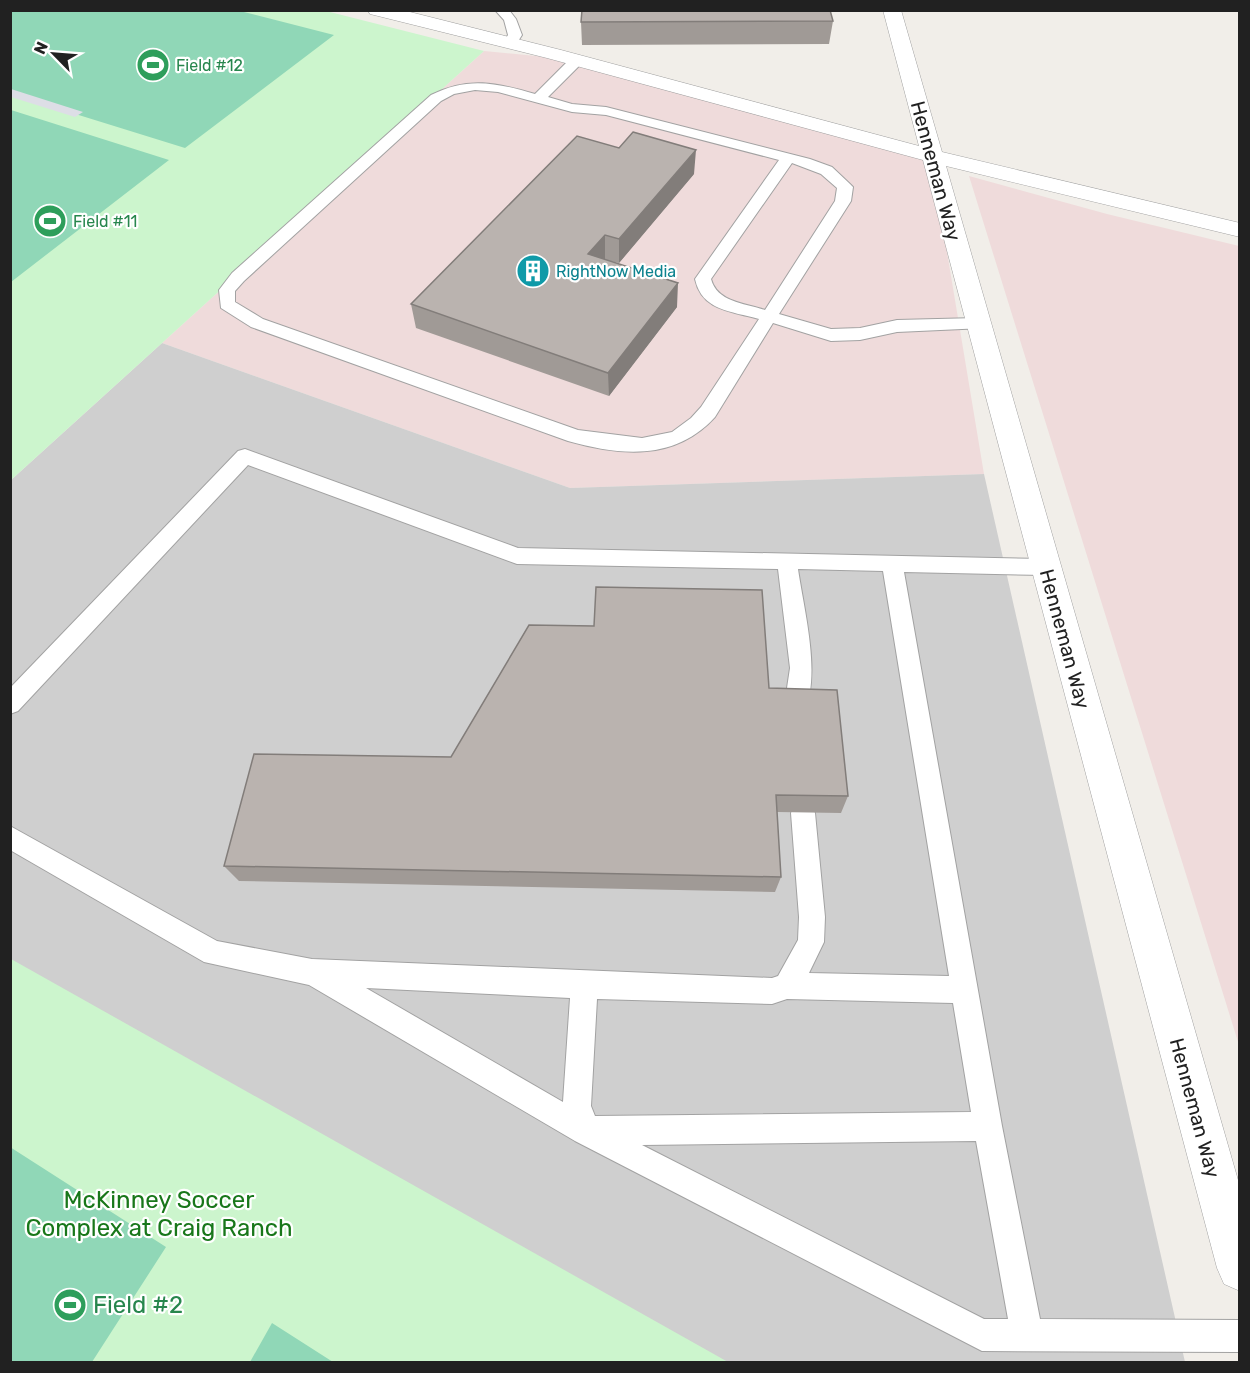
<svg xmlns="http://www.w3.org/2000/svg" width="1250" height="1373" viewBox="0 0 1250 1373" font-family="Rubik,sans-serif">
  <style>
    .commercial { fill: #efdbdb }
    .religious { fill: #cfcfcf }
    .park { fill: #ccf5cd }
    .pitch { fill: #90d7b7 }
    .plaza { fill: #dddee6 }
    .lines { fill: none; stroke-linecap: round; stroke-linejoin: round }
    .lane-casing { stroke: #a2a2a2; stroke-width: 2 }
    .street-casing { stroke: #a2a2a2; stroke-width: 1 }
    .lane { fill: #fff; fill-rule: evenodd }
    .street { fill: #fff; fill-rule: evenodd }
    .wall { fill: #a09a96 }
    .shaded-wall { fill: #827d7a }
    .building { fill: #bab3af; stroke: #827d7a; stroke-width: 1.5 }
    .labels { text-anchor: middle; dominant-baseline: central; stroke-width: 4.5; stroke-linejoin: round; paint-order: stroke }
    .far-leisure-label { font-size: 16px; fill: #27864d; stroke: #fff; text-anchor: start }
    .far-culture-label { font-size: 16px; fill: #0d838f; stroke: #fff; text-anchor: start }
    .street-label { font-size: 20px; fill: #212121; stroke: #fff }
    .near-park-label { font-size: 24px; fill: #18771a; stroke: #fff }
    .near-leisure-label { font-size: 24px; fill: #27864d; stroke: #fff; text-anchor: start }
  </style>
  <rect width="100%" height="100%" fill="#f1eee9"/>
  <path class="commercial" d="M484 51 577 60 931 156 984 474 570 488 162 343Z
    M969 176 1107 214 1239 246V1045Z"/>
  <path class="religious" d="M162 343 570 488 984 474 1185 1362H719L11 961V480Z"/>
  <path class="park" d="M11 11H326L484 51 11 480Z
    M11 959 728 1362H11Z"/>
  <path class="pitch" d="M10 11H240L334 35 185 148 11 94Z
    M11 110 169 160 11 282 10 110Z
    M10 1147 166 1247 92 1362H11Z
    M272 1323 333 1362H250Z"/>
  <path class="plaza" d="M11 89 83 112 75 117 11 97Z"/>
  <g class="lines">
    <g class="lane-casing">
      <path id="lane" d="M495 10H509L516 19 522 35 515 46 510 47 503 43 508 35 504 20Z
        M577 56 584 60 582 63 548 97 572 104 606 107 810 159 832 167 850 184 853 187 851 201 779 314 831 329 860 328 897 320 978 318 984 320 987 324 984 328 897 332 860 340 831 341 773 323 715 417C675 461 621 456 568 441L251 327 221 308 219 290 232 273 431 95C468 76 497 83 535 94L572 57ZM475 90 498 92 572 112 606 115 779 160 695 279C702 311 731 311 759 319L701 407 691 418 672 432 642 438 578 430 263 319 235 302V291L244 281 441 101 454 94ZM792 163 821 174 837 188 835 201 765 310C744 303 717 302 711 279Z
        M245 449 518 548 1045 559 1052 561 1055 567 1052 573 1045 575 904 572 1002 1126 1040 1319 1240 1320V1352L982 1351 575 1141 309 985 204 962 10 850V826L217 941 312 959 772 978 778 976 798 940 799 917 791 813 794 805 803 802 812 805 815 813 825 917 824 942 809 973 949 976 883 571 798 569C804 611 822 676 803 715L795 718 787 715 784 708 790 668 778 569 517 564 248 465 18 711 10 714V688L238 451ZM366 988 570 998 563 1102ZM597 999 772 1004 787 999 953 1003 971 1112 595 1116 591 1106ZM976 1141 1008 1319H984L642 1145Z"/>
    </g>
    <g class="street-casing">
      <path id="street" d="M368 10H402L561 50 919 146 883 10H901L942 152 1240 223V237L946 166 1240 1187V1291L1224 1284 1217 1268 923 160 547 58 370 14Z"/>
    </g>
    <use href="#lane" class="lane"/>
    <use href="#street" class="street"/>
  </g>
  <path class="wall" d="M833 21 829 44 582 45 581 22Z
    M694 174 619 263 605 260 677 307 609 396 416 328 411 304Z
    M769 688 848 796 841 813 777 812 781 877 775 892 239 881 224 866 451 757Z"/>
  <path class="shaded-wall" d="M696 150 694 174 619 263V239Z
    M605 235V259L589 278 588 254Z
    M678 283 677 307 609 396 608 373Z"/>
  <path class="building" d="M582 10H830L833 21 581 22Z
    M633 132 696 150 619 239 605 235 588 254 678 283 608 373 411 304 577 136 619 148Z
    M596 587 762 590 769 688 837 690 848 796 776 795 781 877 224 866 254 754 451 757 529 625 594 626Z"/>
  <defs>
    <g id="stadium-disc" transform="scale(1.725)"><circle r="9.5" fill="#2e9e5b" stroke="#fff"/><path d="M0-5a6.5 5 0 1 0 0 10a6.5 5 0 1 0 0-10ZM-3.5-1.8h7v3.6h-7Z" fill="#fff"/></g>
    <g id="building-disc" transform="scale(1.725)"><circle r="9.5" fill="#0f9aa8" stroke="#fff"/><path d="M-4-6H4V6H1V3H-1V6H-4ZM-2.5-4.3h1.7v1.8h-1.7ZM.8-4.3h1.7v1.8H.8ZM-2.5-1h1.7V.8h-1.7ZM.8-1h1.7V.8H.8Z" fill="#fff"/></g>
  </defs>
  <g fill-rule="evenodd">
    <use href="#stadium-disc" x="153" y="65"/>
    <use href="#stadium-disc" x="50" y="221"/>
    <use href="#building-disc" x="533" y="271"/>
    <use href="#stadium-disc" x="70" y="1305"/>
  </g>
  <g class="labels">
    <g class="far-leisure-label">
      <text x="176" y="65">Field #12</text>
      <text x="73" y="221">Field #11</text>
    </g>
    <g class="far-culture-label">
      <text x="556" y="271">RightNow Media</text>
    </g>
    <g class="street-label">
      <text transform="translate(936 171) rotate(75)">Henneman Way</text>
      <text transform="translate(1065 639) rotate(75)">Henneman Way</text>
      <text transform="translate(1195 1108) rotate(75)">Henneman Way</text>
    </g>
    <g class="near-park-label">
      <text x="159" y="1200">McKinney Soccer<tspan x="159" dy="28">Complex at Craig Ranch</tspan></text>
    </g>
    <g class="near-leisure-label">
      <text x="93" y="1305">Field #2</text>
    </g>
  </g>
  <rect width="1250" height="1373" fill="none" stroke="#212121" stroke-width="24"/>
  <g transform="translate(54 54) rotate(295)" stroke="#ffffff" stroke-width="4.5" paint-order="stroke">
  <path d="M0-4.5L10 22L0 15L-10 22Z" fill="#212121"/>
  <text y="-9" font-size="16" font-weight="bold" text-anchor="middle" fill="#212121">N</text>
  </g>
</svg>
